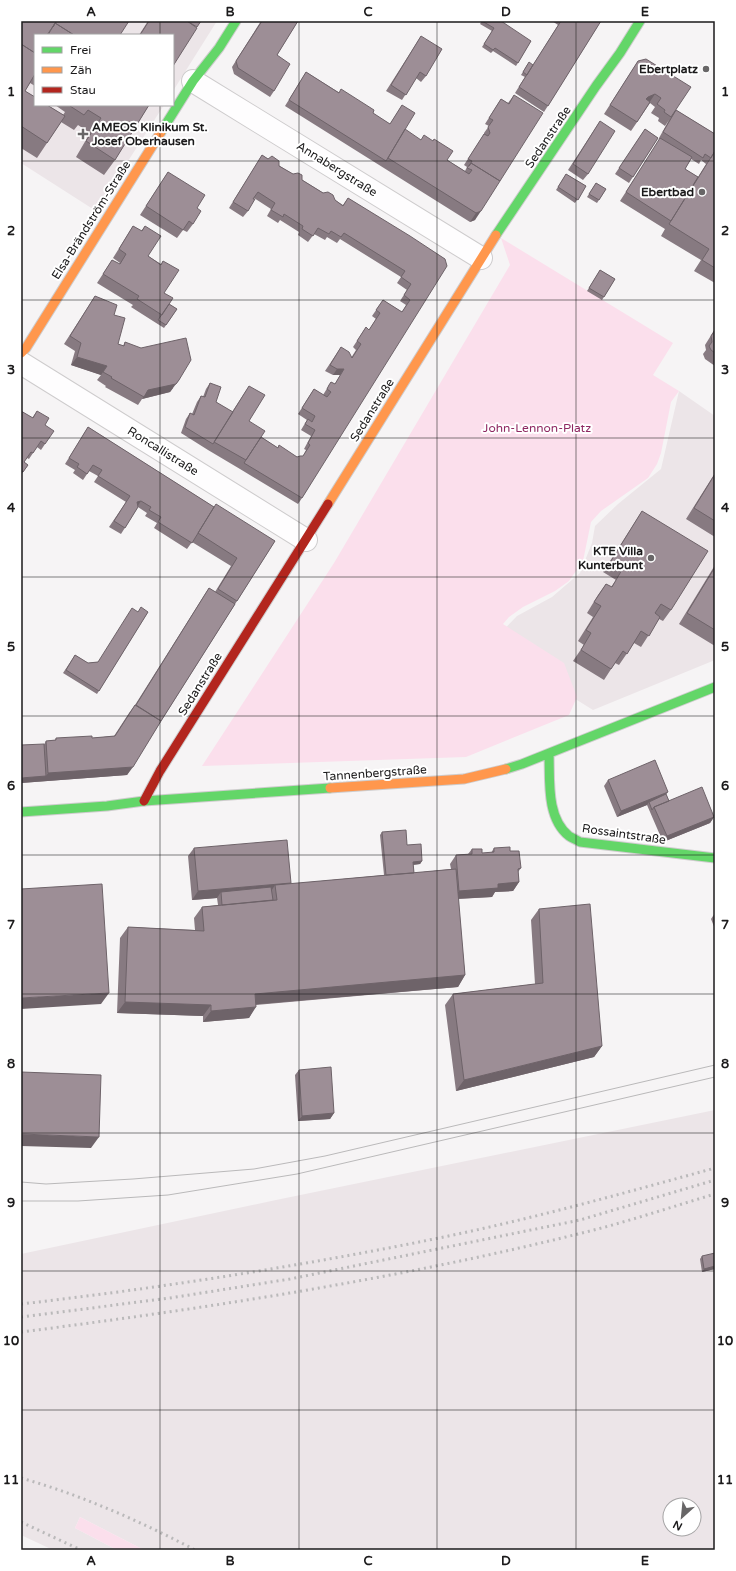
<svg xmlns="http://www.w3.org/2000/svg" width="736" height="1571" viewBox="0 0 736 1571" font-family="'Varela Round',sans-serif">
  <style>
    .built { fill: #ece5e8; fill-rule: evenodd }
    .green { fill: #fbdfec }
    .lines { fill: none; stroke-linecap: round; stroke-linejoin: round }
    .street-casing { stroke: #cecccd; stroke-width: 24 }
    .fast-casing { stroke: #cecccd; stroke-width: 11 }
    .slow-casing { stroke: #cecccd; stroke-width: 11 }
    .jam-casing { stroke: #cecccd; stroke-width: 11 }
    .street { stroke: #fefdfe; stroke-width: 22 }
    .fast { stroke: #63d668; stroke-width: 9 }
    .slow { stroke: #ff974d; stroke-width: 9 }
    .jam { stroke: #b3261e; stroke-width: 9 }
    .tram { stroke: #bab9ba; stroke-width: 1 }
    .rail { stroke: #bab9ba; stroke-width: 3; stroke-dasharray: 2 4; stroke-linecap: butt }
    .wall { fill: #877a81; fill-rule: evenodd }
    .shaded-wall { fill: #6e6369 }
    .building { fill: #9d8e96; stroke: #6e6369 }
    .grid { fill: none; stroke: #1b1a1b; stroke-width: 1; stroke-opacity: 0.55 }
    .poi-dot { fill: #686667; stroke: #fff; stroke-width: 1.5 }
    .labels { text-anchor: middle; dominant-baseline: central; stroke-width: 4; stroke-linejoin: round; paint-order: stroke }
    .poi-label { font-size: 12px; font-weight: bold; fill: #1b1a1b; stroke: #fff; text-anchor: end }
    .street-label { font-size: 12px; fill: #1b1a1b; stroke: #fff }
    .park-label { font-size: 12px; fill: #8e2862; stroke: #fff }
    .neatline { fill: none; stroke: #1b1a1b; stroke-width: 1.5 }
    .grid-label { font-size: 13px; text-anchor: middle; font-weight: bold; fill: #1b1a1b }
  </style>
  <rect width="100%" height="100%" fill="#f6f4f5"/>
  <path class="built" d="M21 21H217L173 91V35H35V105H164L96 211 21 163Z
    M679 391 715 416V660L593 710 489 645 517 616 552 597 580 573 592 543 595 526 618 504 661 469Z
    M715 1110V1550H144L80 1517 75 1528 117 1550H53L21 1535V1254L276 1200ZM670 1505H694V1529H670Z"/>
  <path class="green" d="M501 238 673 343 653 375 679 391 671 402 661 453 657 464 648 478 601 511 591 522 583 561 569 581 555 591 523 607 509 617 503 624 564 663 577 697 569 715 466 757 202 766 334 563 510 265Z
    M80 1517 144 1550H117L75 1528Z"/>
  <g class="lines">
    <g class="street-casing">
      <path id="street" d="M193 81 481 258
        M21 363 306 540"/>
    </g>
    <g class="fast-casing">
      <path id="fast" d="M161 132 193 81 219 48 236 21
        M496 235 596 86 620 53 640 21
        M549 754C550 780 546 818 569 836 572 838 577 840 580 842L715 858
        M506 769 522 764 715 687
        M21 812 107 806 144 801 330 788"/>
    </g>
    <g class="slow-casing">
      <path id="slow" d="M21 353 26 348 161 132
        M328 504 496 235
        M330 788 464 779 506 769"/>
    </g>
    <g class="jam-casing">
      <path id="jam" d="M144 801 160 771 328 504"/>
    </g>
    <use href="#street" class="street"/>
    <use href="#fast" class="fast"/>
    <use href="#slow" class="slow"/>
    <use href="#jam" class="jam"/>
    <path class="tram" d="M21 1182 46 1184 133 1179 254 1169 325 1156 715 1065
      M21 1201H78L168 1195 297 1174 715 1077"/>
    <path class="rail" d="M21 1304C161 1288 301 1266 439 1238 532 1219 624 1193 715 1168
      M21 1317 170 1298 290 1279 580 1220 715 1180
      M21 1332C209 1308 398 1279 582 1233 627 1222 671 1207 715 1194
      M21 1478C81 1495 140 1521 195 1550
      M21 1522 81 1550"/>
  </g>
  <path class="wall" d="M21 21 35 35V86L30 83 25 91 63 115 65 112 55 105H149L115 160 104 175 76 157 90 133 78 125 74 130 61 122 37 158 21 148Z
    M148 21H201L173 35H139Z
    M261 21H298L277 55 274 91 270 97 234 74 232 67Z
    M482 21 531 41 516 66 493 51 491 53 482 47 492 31 480 24Z
    M552 21H601L544 112 515 93 525 77 521 75 527 65H533L558 25Z
    M421 36 426 76 421 82 416 78 402 100 386 91Z
    M638 61 676 110 715 134V283L694 271 701 260 661 236 665 229 620 201 660 139 659 138 669 120 665 126 658 121 659 118 651 113 655 107 650 103 631 131 604 114ZM691 159 699 164 701 160 706 164 698 177 685 169Z
    M306 72 390 124 402 105 405 130 447 160 465 171 467 167 464 165 484 134V133L489 126 485 124 497 105 501 99 508 103 514 95 475 220 470 222 285 106Z
    M600 121 588 174 583 180 568 170Z
    M645 129 658 138 629 183 615 174Z
    M262 155 343 205 348 198 445 259 302 498 298 504 240 469 208 450 181 433 186 419 190 413 192 414 197 402 201 396 203 397 206 389 210 383 216 402 232 412 249 386V421L261 437 278 448 297 457 303 456 306 450 304 449 311 436 301 430 307 420 298 414 310 395 314 389 323 395 331 382 335 384 340 375H333L325 371 341 347 351 358 356 350 353 347 366 327 369 330 376 319 372 316 383 300 402 312 406 305 400 301 407 290 397 283 401 277 340 239 337 243 327 237 325 240 314 234 308 242 298 235 299 232 280 220 278 223 267 216 271 209 254 198 248 211 243 217 229 208Z
    M168 172 193 224 187 232 183 230 177 238 140 215Z
    M566 174 586 186 575 203 556 190Z
    M596 183 606 189 597 203 587 197Z
    M133 226 141 231 145 226 148 256 161 264 163 261 164 293 169 304 177 309 164 328 131 307 133 305 97 283 112 260 119 264 120 263 113 258Z
    M600 270 615 279 602 300 587 291Z
    M95 296 114 315 118 344 123 346 125 342 173 388 170 392 142 399 138 405 105 387 106 386 97 380 101 375 71 365 75 351 64 344Z
    M715 329V366L705 359 703 354 706 350 705 345Z
    M21 411 32 418 37 411 45 425V444L41 450 37 447 29 459 27 458 24 462 28 465 21 475Z
    M88 427 214 507 275 541 127 775 21 783 46 741 55 740 56 738H92L114 736 129 713 135 705 205 594 209 588 215 592 231 566 192 542 187 549 154 528 157 523 145 516 147 513 138 507 121 534 109 527 126 502 94 482 98 476 89 471 83 480 73 473 75 470 65 464Z
    M715 473V537L686 519Z
    M642 511 671 610 663 621 659 619 641 647 634 643 619 665 615 663 604 680 573 661 584 645 578 641 593 617 587 613 598 595 606 584 611 587 616 580 603 572 635 522Z
    M715 565V646L679 624Z
    M138 612H148L97 694 63 673 75 655 88 663 98 662Z
    M608 780 666 794 669 801 714 817 710 823 663 842 647 805 617 817 604 786Z
    M382 832 407 845 422 861 420 864 413 865 414 873 451 869 450 864 456 855 468 854 472 849 482 853H491L494 848 510 851 521 868 518 872 519 882 513 891 495 892 492 897 458 899 465 975 458 987 256 1005 249 1018 203 1022V1016L117 1013 120 938 128 927 195 930 194 918 202 907 218 905 217 898 192 900 188 856 194 848 290 884 384 875 380 835Z
    M539 909 602 1046 594 1057 456 1091 445 1005 453 994 535 984 531 920Z
    M715 913V929L711 919Z
    M299 1070 334 1113 330 1119 298 1121 295 1075Z
    M702 1256 715 1269 702 1272 700 1259Z"/>
  <path class="shaded-wall" d="M655 94 649 103 642 105 648 97Z
    M481 211 475 220 470 222 476 213Z
    M77 357 107 366 101 375 71 365Z
    M337 369H344L340 375H333Z
    M179 380 170 392 142 399 148 390Z
    M141 501 137 507V502Z
    M133 767 127 775 21 783V778L46 776 48 773Z
    M668 792 664 797 649 802 647 805 617 817 621 811Z
    M714 817 710 823 663 842 667 836Z
    M422 861 420 864 411 865 413 862Z
    M519 882 513 891 495 892 492 897 453 899 459 891 498 884Z
    M291 883 285 892 275 885 270 893 221 892 217 898 192 900 198 891Z
    M465 975 458 987 247 1005 255 994Z
    M109 993 101 1004 21 1009V998Z
    M125 1002 211 1005 203 1016 117 1013Z
    M256 1007 249 1018 203 1022 211 1011Z
    M602 1046 594 1057 456 1091 464 1080Z
    M334 1113 330 1119 298 1121 302 1116Z
    M21 1134 99 1137 91 1148 21 1146Z
    M715 1266V1269L702 1272 704 1269Z"/>
  <path class="building" d="M21 21H55L56 22 47 35H35V53L21 44Z
    M55 21H129L120 35H74L55 23 53 27 56 22Z
    M149 21H187L197 28 173 66V35H140Z
    M187 21H201L197 27Z
    M262 21H298L277 55 290 64 274 91 238 68 236 61Z
    M482 21H501L531 41 518 63 495 48 493 50 484 44 494 28Z
    M561 21H601L548 106 519 87Z
    M55 23 74 35H48Z
    M421 36 442 49 426 76 420 72 406 95 391 85Z
    M21 44 35 53V74L25 91 35 97V105H47L65 116 47 143 21 126Z
    M646 59 691 87 671 117 664 112 665 110 657 104 661 98 655 94 648 97 646 99 650 102 637 122 610 105 638 61Z
    M529 62 533 65 527 75 523 72Z
    M306 72 339 93 341 89 374 110 373 113 390 124 402 105 415 113 386 161 289 100Z
    M514 95 543 113 500 181 471 163 469 166 472 161 468 159 484 134 488 136 490 133 488 127 493 120 489 118 501 99 509 104Z
    M71 105H149L115 160 86 141 101 118 88 110 84 115 70 106Z
    M676 110 715 134V151L711 158 705 154 703 158 663 132Z
    M600 121 615 131 588 174 573 164Z
    M405 129 421 140 424 135 433 141 434 139 453 151 447 160 469 174 472 170 467 168 471 163 500 181 481 211 476 213 388 158Z
    M645 129 658 138 633 177 619 168Z
    M660 138 692 157 685 169 698 177 671 221 626 192Z
    M715 151V268L702 260 709 249 669 224Z
    M262 155 268 159 272 156 279 161V166L293 174 298 173 302 175V180L323 193 328 192 333 195 335 200 343 206 348 198 410 236 445 259 447 266 302 498 244 463 261 437 278 448 279 445 297 457 300 456H303L310 445 308 443 315 430 305 424 308 419 312 422 315 416 302 408 314 389 327 397 331 392 327 389 329 385 331 382 335 384 344 369H337L330 365 341 347 349 352 352 358 361 344 357 341 366 327 369 330 380 313 376 310 383 300 402 312 410 300 404 295 411 284 401 277 405 271 344 233 341 237 331 231 329 234 318 228 313 236 302 229 303 226 284 214 283 217 271 210 275 203 258 192 253 199H255L248 211 233 202Z
    M168 172 205 195 197 208 201 211 193 224 189 221 183 230 146 206Z
    M566 174 586 186 578 200 558 187Z
    M596 183 606 189 599 200 589 194Z
    M133 226 142 231 145 226 161 236 148 256 161 265 163 261 179 270 164 293 173 298 162 315 137 299 139 296 103 274 112 260 120 264 126 254 119 249Z
    M600 270 615 279 604 297 589 288Z
    M95 296 117 305 114 315 125 318 118 344 124 346 125 342 141 348 186 338 191 360 179 380 176 384 148 390 144 397 111 378 112 377 103 372 107 366 77 357 81 343 70 336Z
    M169 304 177 309 166 325 158 320Z
    M715 330V353L711 350 709 346 712 342 711 336Z
    M210 383 221 387 216 402 233 412 213 444 185 427 190 413 194 415 201 396 205 397Z
    M249 386 265 395 249 421 265 431 246 460 214 442Z
    M21 411 33 418 37 411 49 418 45 425 54 431 45 444 41 441 33 453 31 452 24 462 28 465 23 472 21 470Z
    M88 427 214 507 192 543 158 522 161 517 149 510 151 507 141 501 137 502 138 507 125 528 114 521 130 496 98 476 102 470 93 465 87 474 77 467 79 464 69 458Z
    M715 474V521L694 508Z
    M216 504 275 541 237 601 218 589 237 558 198 533Z
    M642 511 708 551 671 610 661 604 655 613 660 617 649 636 641 631 627 654 623 651 611 669 581 650 591 633 586 630 601 606 594 602 606 584 612 587 623 568 611 561Z
    M715 567V630L687 613Z
    M209 588 235 604 161 721 136 705Z
    M141 607 148 612 99 691 66 670 75 655 88 663 98 662 132 608 138 612Z
    M135 705 161 721 133 767 48 773 46 741 56 740V738L92 736V738L115 736Z
    M44 744 46 776 21 778V745Z
    M655 760 668 792 621 811 608 780Z
    M702 787 714 817 667 836 654 807Z
    M666 794 669 801 654 807 652 810 649 802Z
    M406 830 407 845 421 844 422 861 413 862 414 873 386 875 382 832Z
    M287 840 291 883 198 891 194 848Z
    M510 847V851H519L521 868 518 869 519 882 498 884V888L459 891 456 855 472 854V849H482V853L494 852V848Z
    M456 869 465 975 255 994 256 1007 211 1011V1005L125 1002 128 927 204 931 202 907 277 900 275 885Z
    M102 884 109 993 21 998V889Z
    M271 887 273 900 222 905 221 892Z
    M590 904 602 1046 464 1080 453 994 543 983 539 909Z
    M331 1067 334 1113 302 1116 299 1070Z
    M21 1072 101 1075 99 1137 21 1134Z
    M715 1253V1266L704 1269 702 1256Z"/>
  <path class="grid" d="M160 21V35M299 21V1550M437 21V1550M576 21V1550M160 105V1550M21 161H715M21 300H715M21 438H715M21 577H715M21 716H715M21 855H715M21 994H715M21 1133H715M21 1271H715M21 1410H715"/>
  <g class="poi-dot">
    <circle cx="706" cy="69" r="4"/>
    <path d="M81 128h4v4h4v4h-4v4h-4v-4h-4v-4h4z"/>
    <circle cx="702" cy="192" r="4"/>
    <circle cx="651" cy="558" r="4"/>
  </g>
  <g class="labels">
    <g class="poi-label">
      <text x="698" y="69">Ebertplatz</text>
      <text x="92" y="127" text-anchor="start">AMEOS Klinikum St.<tspan x="92" dy="14">Josef Oberhausen</tspan></text>
      <text x="694" y="192">Ebertbad</text>
      <text x="643" y="551">KTE Villa<tspan x="643" dy="14">Kunterbunt</tspan></text>
    </g>
    <g class="street-label">
      <text transform="translate(548 137) rotate(-56)">Sedanstraße</text>
      <text transform="translate(337 169) rotate(32)">Annabergstraße</text>
      <text transform="translate(91 220) rotate(-58)">Elsa-Brändström-Straße</text>
      <text transform="translate(372 410) rotate(-58)">Sedanstraße</text>
      <text transform="translate(163 451) rotate(32)">Roncallistraße</text>
      <text transform="translate(200 684) rotate(-58)">Sedanstraße</text>
      <text transform="translate(375 773) rotate(-4)">Tannenbergstraße</text>
      <text transform="translate(624 834) rotate(8)">Rossaintstraße</text>
    </g>
    <g class="park-label">
      <text x="537" y="428">John-Lennon-Platz</text>
    </g>
  </g>
  <rect width="736" height="1571" fill="none" stroke="#ffffff" stroke-width="44"/>
  <rect x="34" y="34" width="140" height="72" fill="#ffffff" stroke="#a4a3a4"/>
  <rect x="42" y="47" width="20" height="6" fill="#63d668" stroke="#a4a3a4"/>
  <text x="70" y="54" font-size="12" fill="#1b1a1b">Frei</text>
  <rect x="42" y="67" width="20" height="6" fill="#ff974d" stroke="#a4a3a4"/>
  <text x="70" y="74" font-size="12" fill="#1b1a1b">Zäh</text>
  <rect x="42" y="87" width="20" height="6" fill="#b3261e" stroke="#a4a3a4"/>
  <text x="70" y="94" font-size="12" fill="#1b1a1b">Stau</text>
  <g transform="translate(682 1517) rotate(207)"><circle r="19" fill="#ffffff" stroke="#a4a3a4"/>
  <path d="M0-3L7 15L0 10L-7 15Z" fill="#686667"/>
  <text y="-6" font-size="11" font-weight="bold" text-anchor="middle" fill="#1b1a1b">N</text>
  </g>
  <rect x="22" y="22" width="692" height="1527" class="neatline"/>
  <g class="grid-label">
    <text x="91" y="16">A</text>
    <text x="230" y="16">B</text>
    <text x="368" y="16">C</text>
    <text x="506" y="16">D</text>
    <text x="645" y="16">E</text>
    <text x="11" y="96">1</text>
    <text x="725" y="96">1</text>
    <text x="11" y="235">2</text>
    <text x="725" y="235">2</text>
    <text x="11" y="374">3</text>
    <text x="725" y="374">3</text>
    <text x="11" y="512">4</text>
    <text x="725" y="512">4</text>
    <text x="11" y="651">5</text>
    <text x="725" y="651">5</text>
    <text x="11" y="790">6</text>
    <text x="725" y="790">6</text>
    <text x="11" y="929">7</text>
    <text x="725" y="929">7</text>
    <text x="11" y="1068">8</text>
    <text x="725" y="1068">8</text>
    <text x="11" y="1207">9</text>
    <text x="725" y="1207">9</text>
    <text x="11" y="1345">10</text>
    <text x="725" y="1345">10</text>
    <text x="11" y="1484">11</text>
    <text x="725" y="1484">11</text>
    <text x="91" y="1565">A</text>
    <text x="230" y="1565">B</text>
    <text x="368" y="1565">C</text>
    <text x="506" y="1565">D</text>
    <text x="645" y="1565">E</text>
  </g>
</svg>
